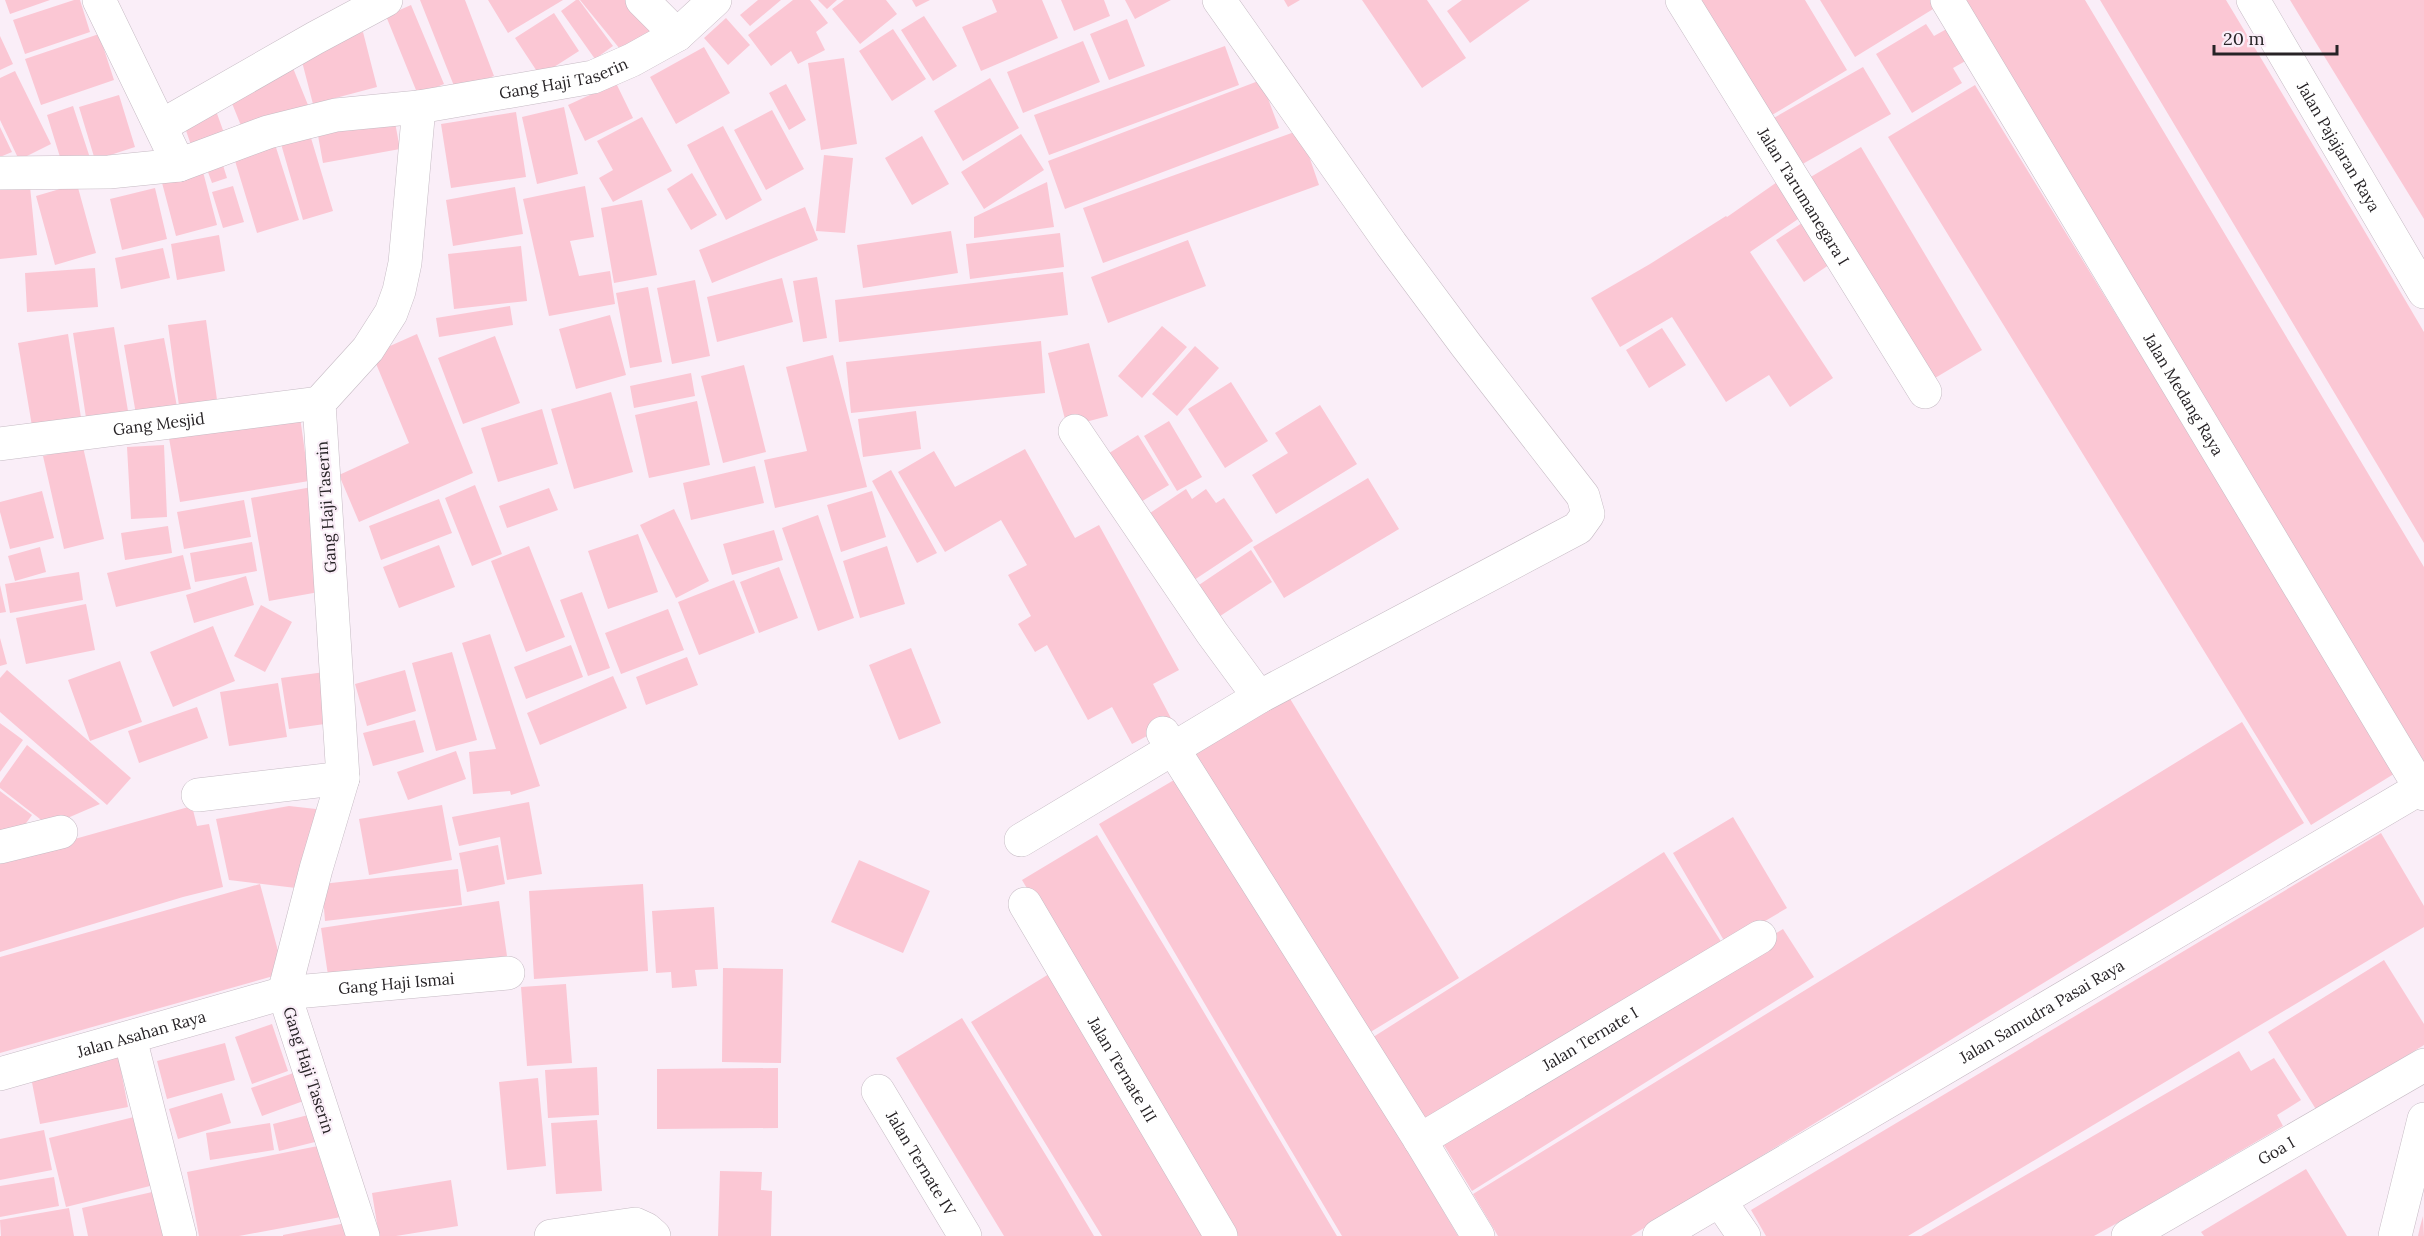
<svg xmlns="http://www.w3.org/2000/svg" width="2424" height="1236" viewBox="0 0 2424 1236" font-family="Lora,serif">
  <style>
    .building { fill: #fbc7d4 }
    .lines { fill: none; stroke-linecap: round; stroke-linejoin: round }
    .minor-casing { stroke: #c6bbc4; stroke-width: 34 }
    .minor { stroke: #fff; stroke-width: 33 }
    .labels { text-anchor: middle; dominant-baseline: central; stroke-width: 4.5; stroke-linejoin: round; paint-order: stroke }
    .street-label { font-size: 16px; fill: #272326; stroke: #faeef8 }
  </style>
  <rect width="100%" height="100%" fill="#faeef8"/>
  <path class="building" d="M5 0H50L10 14Z
    M74 0H80L90 32 25 54 13 20Z
    M420 0H465L494 76 456 91Z
    M488 0H563L508 33Z
    M576 0H579L613 46 595 59 561 11Z
    M580 0H629L654 31 624 54Z
    M758 0H781L750 26 740 15Z
    M793 0H810L828 23 816 32 825 50 798 64 791 51 771 66 748 35Z
    M818 0H837L827 9Z
    M844 0H886L897 14 860 44 832 9Z
    M912 0H930L916 7Z
    M992 0H1042L1058 38 981 71 962 27 997 12Z
    M1061 0H1104L1110 16 1074 31Z
    M1125 0H1171L1135 19Z
    M1284 0H1300L1288 7Z
    M1362 0H1427L1466 58 1422 88Z
    M1462 0H1530L1470 43 1447 11Z
    M1690 0H1805L1847 70 1762 121Z
    M1820 0H1934L1938 6 1855 57Z
    M1959 0H2085L2424 567V766Z
    M2100 0H2226L2358 220 2424 332V543Z
    M2290 0H2424V219L2310 33Z
    M411 5 444 84 418 95 386 16Z
    M554 13 579 51 540 76 515 38Z
    M924 16 957 66 933 81 901 30Z
    M726 18 750 45 728 65 704 38Z
    M1127 19 1145 66 1109 80 1090 34Z
    M1926 24 1934 36 1952 26 1969 59 1953 68 1962 83 1912 113 1876 54Z
    M893 29 926 79 892 101 859 51Z
    M363 32 377 87 313 104 299 50Z
    M99 34 114 80 41 105 25 59Z
    M0 36 13 64 0 70Z
    M1083 41 1100 82 1023 113 1007 72Z
    M1225 46 1239 85 1049 155 1034 115Z
    M704 47 730 93 676 124 650 77Z
    M844 58 857 144 821 150 808 63Z
    M1863 67 1891 114 1799 166 1772 119Z
    M293 68 308 105 244 133 229 96Z
    M15 71 51 144 19 160 0 120V78Z
    M990 78 1019 128 963 161 934 111Z
    M1261 80 1279 128 1065 209 1048 161Z
    M616 83 633 118 585 141 568 105Z
    M786 84 806 120 789 130 769 93Z
    M1975 85 2397 772 2311 825 1888 137Z
    M119 95 135 147 95 160 79 107Z
    M73 106 91 161 64 170 47 115Z
    M564 107 578 174 537 184 522 117Z
    M215 108 224 133 191 145 182 119Z
    M772 110 804 169 766 190 734 130Z
    M516 112 526 177 451 188 441 124Z
    M394 117 400 149 323 163 317 130Z
    M642 117 672 171 613 202 599 178 613 170 597 141Z
    M723 126 762 200 726 220 687 145Z
    M0 127 12 152 0 157Z
    M308 128 333 211 303 220 279 137Z
    M1300 130 1319 185 1103 263 1083 208Z
    M1021 134 1044 170 984 209 961 172Z
    M922 136 949 184 912 205 885 158Z
    M273 138 299 220 257 233 232 151Z
    M1861 147 1982 350 1930 381 1809 178Z
    M824 155 853 158 845 233 816 231Z
    M221 159 227 178 212 183 205 164Z
    M202 168 217 225 176 236 161 179Z
    M692 173 717 215 691 230 667 189Z
    M29 177 37 255 0 259V180Z
    M1780 180 1804 215 1750 252 1833 378 1790 407 1769 375 1726 402 1672 317 1620 347 1591 298 1650 264 1726 216 1727 217Z
    M1047 182 1054 227 974 238V217Z
    M77 184 96 253 55 265 36 196Z
    M233 186 244 222 223 228 212 192Z
    M585 186 594 237 570 241 579 276 610 271 615 304 549 316 523 199Z
    M515 187 523 234 453 246 446 200Z
    M155 188 167 239 122 250 110 199Z
    M642 200 657 275 614 283 601 208Z
    M805 207 818 240 712 283 699 250Z
    M1808 219 1836 260 1804 282 1776 240Z
    M951 231 958 273 863 288 857 245Z
    M1060 233 1064 267 970 279 966 244Z
    M219 235 225 271 177 280 171 244Z
    M1188 240 1206 286 1108 323 1091 277Z
    M521 246 527 301 454 309 448 254Z
    M163 248 170 278 121 289 115 258Z
    M95 268 98 307 27 312 25 273Z
    M1063 272 1068 315 839 342 835 300Z
    M817 277 827 338 803 342 793 281Z
    M782 278 793 322 717 342 707 297Z
    M695 280 710 356 672 364 657 288Z
    M648 287 662 362 630 368 616 293Z
    M510 306 513 325 439 337 436 318Z
    M610 315 626 375 576 389 559 329Z
    M206 320 218 407 180 413 168 325Z
    M1162 326 1187 347 1142 398 1118 376Z
    M114 327 129 417 87 424 73 333Z
    M1662 328 1686 365 1649 388 1626 350Z
    M68 334 82 424 33 432 18 343Z
    M417 334 473 473 359 522 339 475 409 443 372 354Z
    M495 336 520 403 463 424 438 358Z
    M164 338 178 412 137 420 124 345Z
    M1041 341 1045 393 851 413 846 362Z
    M1089 343 1108 416 1067 427 1048 353Z
    M1195 346 1219 368 1177 416 1152 394Z
    M833 355 867 487 775 508 764 460 807 451 786 367Z
    M744 365 766 452 723 463 701 376Z
    M691 373 695 396 634 408 630 386Z
    M1231 382 1268 441 1225 468 1188 409Z
    M611 392 633 472 574 489 551 409Z
    M697 401 710 465 649 478 635 415Z
    M1320 405 1357 464 1276 514 1252 475 1288 453 1275 433Z
    M542 409 558 464 498 482 481 428Z
    M916 411 921 449 863 457 858 419Z
    M300 417 309 481 180 502 169 438Z
    M1169 421 1202 477 1177 491 1144 436Z
    M1138 435 1169 485 1129 509 1098 460Z
    M164 445 167 517 131 519 127 447Z
    M83 447 104 539 64 549 43 456Z
    M1025 449 1075 538 1099 525 1179 670 1153 684 1173 722 1132 744 1112 707 1088 720 1047 645 1035 652 1018 624 1031 616 1008 575 1027 565 1001 520 945 552 898 472 934 451 955 487Z
    M755 466 764 503 691 520 683 483Z
    M891 470 937 553 917 563 872 481Z
    M1368 478 1399 529 1284 598 1253 547Z
    M475 485 502 554 472 566 445 498Z
    M312 487 330 590 269 601 251 498Z
    M549 488 558 510 507 528 499 506Z
    M1186 489 1192 499 1206 489 1216 503 1224 498 1253 541 1185 586 1152 526 1157 522 1150 513Z
    M42 491 54 538 10 549 0 512V502Z
    M872 491 886 537 841 552 827 505Z
    M439 499 452 533 381 560 369 526Z
    M244 500 251 537 184 549 177 512Z
    M674 509 709 581 676 598 640 525Z
    M818 515 854 618 818 631 782 528Z
    M168 526 172 553 125 560 121 533Z
    M774 530 783 560 732 575 723 544Z
    M638 534 658 592 608 609 588 551Z
    M252 542 257 571 195 582 190 553Z
    M439 545 455 587 399 608 383 567Z
    M529 546 565 637 526 652 491 561Z
    M887 546 905 604 860 618 843 561Z
    M40 547 46 572 15 581 8 556Z
    M1251 550 1272 582 1208 624 1187 593Z
    M183 555 191 589 116 607 107 573Z
    M779 567 798 618 759 633 740 582Z
    M79 572 83 600 10 613 5 584Z
    M246 576 254 605 194 623 186 595Z
    M734 580 755 633 699 655 678 602Z
    M0 585 6 612 0 613Z
    M582 592 610 668 588 676 560 600Z
    M86 604 95 650 26 664 16 618Z
    M261 605 292 622 265 672 234 656Z
    M668 609 684 650 621 674 605 633Z
    M213 626 235 681 173 707 150 652Z
    M490 634 540 786 511 795 510 791 473 794 469 752 496 749 462 643Z
    M0 638 7 664 0 666Z
    M571 645 583 677 526 699 514 667Z
    M911 648 941 723 899 740 869 665Z
    M452 652 477 740 436 751 412 663Z
    M687 657 698 685 646 705 636 677Z
    M120 661 142 722 90 741 68 680Z
    M7 670 131 778 107 805 0 712V678Z
    M405 670 416 711 367 726 355 684Z
    M332 671 339 722 289 729 281 678Z
    M613 676 627 708 540 745 527 713Z
    M278 683 287 737 229 746 220 692Z
    M1289 697 1459 978 1364 1036 1194 755Z
    M197 707 208 738 139 763 128 731Z
    M415 720 424 752 373 766 363 733Z
    M2242 722 2304 823 1631 1236H1498L1473 1194Z
    M0 723 23 740 0 772Z
    M27 745 100 804 49 826 0 788V783Z
    M456 751 466 779 408 800 397 772Z
    M1186 773 1347 1048 1458 1236H1342L1279 1130 1099 824Z
    M0 791 32 815 11 844 0 836Z
    M529 802 542 874 507 880 500 837 459 846 452 817Z
    M442 805 452 860 369 875 359 819Z
    M192 806 197 826 209 824 223 887 183 897 0 952V860Z
    M289 806 325 810 296 888 229 880 216 819Z
    M1733 817 1787 908 1726 944 1673 853Z
    M2381 833 2424 906V927L1908 1236H1766L1751 1210Z
    M1097 835 1177 967 1337 1236H1234L1022 880Z
    M498 845 505 884 467 892 459 853Z
    M1664 852 1722 943 1425 1132 1367 1041Z
    M859 860 930 891 903 953 831 922Z
    M458 869 462 905 325 921 322 884Z
    M260 884 284 973 0 1053V957Z
    M643 884 648 971 534 979 529 891Z
    M499 901 507 956 329 982 321 928Z
    M714 907 718 969 695 970 697 986 672 988 671 972 656 973 652 911Z
    M1783 929 1814 977 1472 1191 1442 1142Z
    M2384 960 2424 1024V1045L2317 1111 2268 1032Z
    M723 968 783 969 781 1063 722 1062Z
    M1049 974 1210 1236H1102L971 1022Z
    M566 984 572 1063 527 1066 521 987Z
    M962 1018 1058 1175 1094 1236H1004L917 1093 896 1058Z
    M272 1024 288 1071 252 1084 235 1037Z
    M225 1043 235 1080 167 1099 157 1061Z
    M2239 1051 2251 1071 2274 1058 2301 1100 2277 1115 2283 1126 2119 1222 2094 1236H1921Z
    M118 1055 128 1107 40 1124 30 1072Z
    M597 1067 599 1115 548 1118 545 1070Z
    M778 1068V1128L657 1129V1069Z
    M299 1071 309 1099 262 1116 251 1088Z
    M538 1078 546 1166 507 1170 499 1082Z
    M222 1093 231 1123 178 1139 169 1109Z
    M316 1113 323 1140 279 1151 273 1124Z
    M138 1116 154 1185 66 1207 49 1138Z
    M597 1120 602 1191 556 1194 551 1123Z
    M270 1123 274 1150 210 1160 206 1133Z
    M44 1130 52 1170 0 1180V1139Z
    M328 1144 341 1217 239 1236H199L187 1172Z
    M2306 1169 2347 1236H2204L2201 1232Z
    M720 1171 762 1172 761 1190 772 1191 771 1236H718Z
    M54 1177 59 1206 0 1217V1186Z
    M451 1180 458 1226 396 1236H379L372 1193Z
    M161 1190 171 1236H88L82 1208Z
    M69 1208 74 1236H1L0 1220Z
    M2423 1216 2424 1236H2418L2420 1227Z
    M346 1223 348 1236H283V1235Z"/>
  <g class="lines">
    <g class="minor-casing">
      <g id="minor">
        <path d="M99 0 179 165 268 132 336 115 419 107"/>
        <path d="M642 0 677 35"/>
        <path d="M1219 0 1391 244 1466 345 1583 496 1588 514 1578 528 1259 697"/>
        <path id="s1" d="M1682 0 1925 392"/>
        <path id="s2" d="M1947 0 2424 794"/>
        <path id="s3" d="M2253 0 2424 292"/>
        <path d="M161 126 315 38 386 0"/>
        <path d="M0 173 109 172 179 165"/>
        <path id="s4" d="M0 444 319 403"/>
        <path d="M1163 733 1420 1140 1478 1236"/>
        <path d="M198 795 343 778"/>
        <path d="M1021 840 1259 697 1212 633 1075 431"/>
        <path d="M0 847 61 832"/>
        <path id="s5" d="M1025 904 1221 1236"/>
        <path d="M130 1038 180 1236"/>
        <path id="s6" d="M0 1074 284 993 508 973"/>
        <path id="s7" d="M878 1091 965 1236"/>
        <path id="s8" d="M1420 1140 1760 937"/>
        <path d="M1720 1201 1744 1236"/>
        <path id="s9" d="M363 1236 284 993 316 869 343 778 319 403 368 349 391 313 399 291 405 263 419 107 593 77 632 60 677 35 715 0"/>
        <path d="M551 1236 635 1224 646 1229 654 1236"/>
        <path id="s10" d="M1659 1236 2424 786"/>
        <path id="s11" d="M2128 1236 2424 1065"/>
        <path d="M2395 1236 2424 1119"/>
      </g>
    </g>
    <use href="#minor" class="minor"/>
  </g>
  <g class="labels">
    <g class="street-label">
      <text stroke="none"><textPath href="#s9" startOffset="1326">Gang Haji Taserin</textPath></text>
      <text stroke="none"><textPath href="#s3" startOffset="170">Jalan Pajajaran Raya</textPath></text>
      <text stroke="none"><textPath href="#s1" startOffset="231">Jalan Tarumanegara I</textPath></text>
      <text stroke="none"><textPath href="#s2" startOffset="460">Jalan Medang Raya</textPath></text>
      <text stroke="none"><textPath href="#s4" startOffset="160">Gang Mesjid</textPath></text>
      <text transform="translate(326 507) rotate(-94)">Gang Haji Taserin</text>
      <text stroke="none"><textPath href="#s6" startOffset="408">Gang Haji Ismai</textPath></text>
      <text stroke="none"><textPath href="#s10" startOffset="444">Jalan Samudra Pasai Raya</textPath></text>
      <text stroke="none"><textPath href="#s6" startOffset="147">Jalan Asahan Raya</textPath></text>
      <text stroke="none"><textPath href="#s8" startOffset="198">Jalan Ternate I</textPath></text>
      <text transform="translate(309 1070) rotate(72)">Gang Haji Taserin</text>
      <text stroke="none"><textPath href="#s5" startOffset="192">Jalan Ternate III</textPath></text>
      <text stroke="none"><textPath href="#s11" startOffset="171">Goa I</textPath></text>
      <text stroke="none"><textPath href="#s7" startOffset="84">Jalan Ternate IV</textPath></text>
    </g>
  </g>
  <path d="M2214 45v9h123v-9" fill="none" stroke="#272326" stroke-width="3"/>
  <text x="2223" y="45" font-size="18" fill="#272326" stroke="#faeef8" stroke-width="4.5" paint-order="stroke">20 m</text>
</svg>
